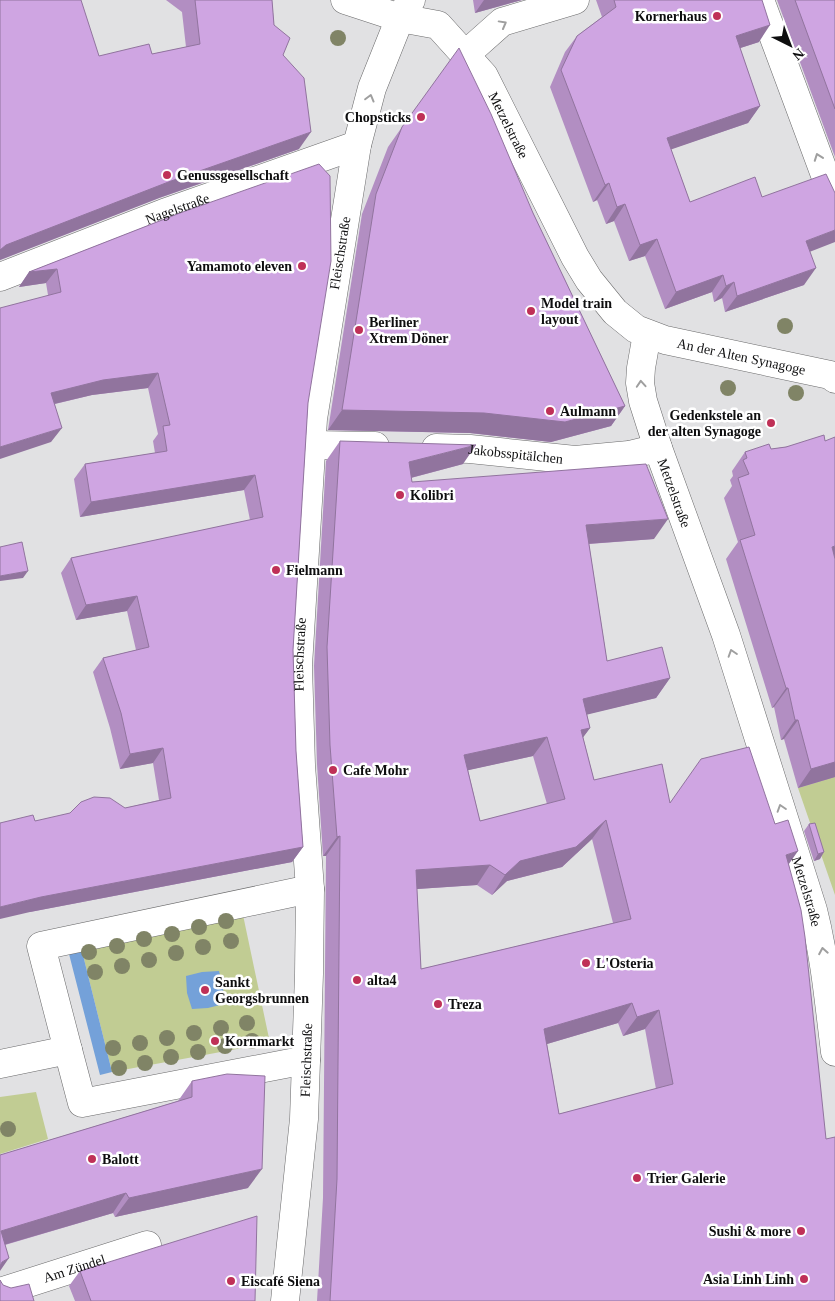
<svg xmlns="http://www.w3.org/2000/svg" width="835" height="1301" viewBox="0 0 835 1301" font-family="'Times New Roman',serif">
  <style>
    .green { fill: #c1cc93 }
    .water { fill: #74a1d9 }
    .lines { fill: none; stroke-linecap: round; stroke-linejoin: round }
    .street-casing { stroke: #6a6a6b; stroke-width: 29 }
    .street { stroke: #fff; stroke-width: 28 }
    .tree { fill: #808466 }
    .wall { fill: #b28ec2; fill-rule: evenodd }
    .shaded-wall { fill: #91749e }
    .building { fill: #cfa5e2; stroke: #91749e; fill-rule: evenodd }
    .oneway { stroke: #9f9f9f }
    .poi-dot { fill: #bf3057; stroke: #fff; stroke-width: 2 }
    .labels { text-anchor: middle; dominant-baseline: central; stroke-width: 5; stroke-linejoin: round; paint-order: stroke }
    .poi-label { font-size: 14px; font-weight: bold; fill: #0e0e0f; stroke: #fff; text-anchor: start }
    .street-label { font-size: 14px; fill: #0e0e0f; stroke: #fff }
  </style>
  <rect width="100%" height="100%" fill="#e1e1e3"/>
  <path class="green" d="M835 769V895L798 788 824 780Z
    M243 915 270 1043 112 1072 82 951Z
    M36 1092 48 1139 0 1154V1097Z"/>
  <path class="water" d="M82 951 112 1072 100 1075 69 954Z
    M219 971 223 987 224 1004 208 1008 192 1009 187 993 186 976 202 972Z"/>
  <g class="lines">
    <g class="street-casing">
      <g id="street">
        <path id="s1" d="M345 0 400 18 438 25 484 76 575 257 589 280 615 312 636 329 665 340 830 375 835 379"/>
        <path d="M760 0 835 202"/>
        <path d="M466 54 502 22 575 0"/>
        <path id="s2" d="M0 277 164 213 357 145"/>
        <path id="s3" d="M647 334 641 368 640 383 643 401 658 448 726 635 813 910C825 957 829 1004 835 1052"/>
        <path d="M312 445 375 446"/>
        <path id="s4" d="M436 448 470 449 575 460 629 455 658 448"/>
        <path d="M68 1050 41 946 310 889"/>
        <path d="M0 1064 68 1050 82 1103 306 1060"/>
        <path id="s5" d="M0 1292 147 1245"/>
        <path id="s6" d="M285 1301 304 1119 309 974 310 889 301 765 298 666 313 419 357 145 372 88 400 18 411 0"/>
      </g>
    </g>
    <use href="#street" class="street"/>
  </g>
  <g class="tree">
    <circle cx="338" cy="38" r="8"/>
    <circle cx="785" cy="326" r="8"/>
    <circle cx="728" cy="388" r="8"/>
    <circle cx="796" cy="393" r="8"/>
    <circle cx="226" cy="921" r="8"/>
    <circle cx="199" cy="927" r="8"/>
    <circle cx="172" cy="934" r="8"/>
    <circle cx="144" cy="939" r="8"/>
    <circle cx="231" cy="941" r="8"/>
    <circle cx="117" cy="946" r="8"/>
    <circle cx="203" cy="947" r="8"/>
    <circle cx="89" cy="952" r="8"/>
    <circle cx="176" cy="953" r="8"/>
    <circle cx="149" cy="960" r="8"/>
    <circle cx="122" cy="966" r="8"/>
    <circle cx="95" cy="972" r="8"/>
    <circle cx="247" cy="1023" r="8"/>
    <circle cx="221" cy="1028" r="8"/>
    <circle cx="194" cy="1033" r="8"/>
    <circle cx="167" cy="1038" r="8"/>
    <circle cx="252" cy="1041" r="8"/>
    <circle cx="140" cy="1043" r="8"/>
    <circle cx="225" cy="1046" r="8"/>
    <circle cx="113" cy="1048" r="8"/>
    <circle cx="198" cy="1052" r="8"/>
    <circle cx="171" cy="1057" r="8"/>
    <circle cx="145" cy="1063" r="8"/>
    <circle cx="119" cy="1068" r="8"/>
    <circle cx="8" cy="1129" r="8"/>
  </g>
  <path class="wall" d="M0 0 99 56 152 54 186 47 182 12 166 0H272L274 25 283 55 299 149 159 198 0 260Z
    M473 0H522L475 13Z
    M596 0H762L759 42 740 48 760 106 748 123 671 149 690 202 762 197 810 252 804 285 725 312 722 298 714 302 712 292 665 309 645 256 629 261 614 221 606 224 597 200 593 202 550 87 565 52 577 36 602 17Z
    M777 0H835V157Z
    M402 127 533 213 625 406 611 426 551 442 470 433 328 430 362 214 388 147Z
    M180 213 308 403 293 650 296 751 303 847 292 862 30 912 35 821 125 808 159 800 153 763 120 769 110 728 93 672 103 658 136 650 127 611 76 620 61 573 71 558 250 520 244 490 80 517 74 479 85 464 155 453 153 441 158 434 148 388 92 395 55 404 51 442 48 295 46 283 19 287 29 272Z
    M340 441 463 464 411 478 412 482 654 539 589 544 607 661 670 678 656 698 587 714 590 728 583 737 594 780 670 803 789 865 826 1139 835 1301H317L323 1198 326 856H323L317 764 314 666 326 461ZM533 756 547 804 480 821 468 770ZM592 839 613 923 421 969 417 889 477 885 492 895 507 881 562 867ZM618 1023 623 1036 645 1029 656 1089 559 1114 547 1044Z
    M825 441 835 777 798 788 784 739 781 740 774 707 772 708 726 559 738 542 724 498 732 486 730 480 733 476 732 471 745 452 771 449Z
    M809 824 820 859 814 861 804 831Z
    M192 1081 248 1188 115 1217 113 1213 5 1245 0 1155 178 1101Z
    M80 1271 255 1301H75L69 1286Z"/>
  <path class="shaded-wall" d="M484 0H522L475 13Z
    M770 25 759 42 725 53 736 36Z
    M760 106 748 123 655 155 667 138Z
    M311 132 299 149 159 198 0 260V250L6 245 171 181Z
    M609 183 597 200 593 202 605 185Z
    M625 204 614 221 606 224 617 207Z
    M835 230V242L794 258 806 241Z
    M657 239 645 256 629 261 640 245Z
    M816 268 804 285 725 312 737 296Z
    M57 269 46 283 19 287 29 272Z
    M723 275 712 292 665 309 676 292Z
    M734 282 722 298 714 302 726 286Z
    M158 373 148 388 92 395 41 407 51 393 103 380Z
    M625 406 611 426 551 442 470 433 328 430 342 410Z
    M62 428 51 442 0 459V447Z
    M476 445 463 464 395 482 409 462Z
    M255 475 244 490 80 517 91 502Z
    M668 519 654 539 572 545 586 525Z
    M835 546V561L832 547Z
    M28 571 23 578 0 581V576Z
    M137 596 127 611 76 620 86 605Z
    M670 678 656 698 569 719 583 699Z
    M786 688H788L774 707 772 708Z
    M795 720H798L784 739 781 740Z
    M590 728 576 747 581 730Z
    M547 737 533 756 451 774 464 755Z
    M163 748 153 763 120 769 130 754Z
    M835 762V777L798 788 811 769Z
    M606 820 592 839 562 867 507 881 492 895 505 875 520 861Z
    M340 836 326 856H323L337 837Z
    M303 847 292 862 30 912 0 919V907L41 897Z
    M798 851 784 871 786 855Z
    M824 852 820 859 814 861 818 854Z
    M490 865 477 885 402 890 416 870Z
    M632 1003 618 1023 530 1049 544 1029Z
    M659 1010 645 1029 623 1036 637 1017Z
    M262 1169 248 1188 115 1217 129 1198Z
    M126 1193 113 1213 0 1246 1 1231Z
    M9 1258 0 1271V1265L2 1262Z"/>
  <path class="building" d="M0 0H81L99 56 149 44 152 54 200 44 195 0H272L274 25 290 38 283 55 304 78 311 132 171 181 6 245 0 250Z
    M614 0H762L770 25 736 36 760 106 667 138 690 202 755 177 762 197 826 174 835 193V230L806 241 816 268 737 296 734 282 726 286 723 275 676 292 657 239 640 245 625 204 617 207 609 183 605 185 561 70 577 36 616 7Z
    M795 0H835V109Z
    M459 48 491 114 533 213 625 406 565 422 484 413 342 410 376 194 402 127Z
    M319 164 330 176 331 261 308 403 293 650 296 751 303 847 41 897 0 907V823L33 815 35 821 70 813 81 802 94 797 110 798 125 808 171 798 163 748 130 754 121 713 103 658 149 647 137 596 86 605 71 558 263 517 255 475 91 502 85 464 167 451 163 426 170 425 158 373 103 380 51 393 62 428 0 447V308L61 292 57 269 29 272 180 213Z
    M824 435 825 441 835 437V546L832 547 835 559V762L811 769 798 720H795L788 688H786L740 540 755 535 738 478 749 474 743 460 747 458 745 452 769 444 771 449 786 447Z
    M340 441 476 445 409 462 412 482 646 464 668 519 586 525 607 661 662 647 670 678 583 699 590 728 581 730 594 780 662 764 670 803 701 759 749 747 775 824 788 820 798 851 786 855 801 910 805 937 826 1139 835 1137V1301H330L337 1179 340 836 337 837 330 745 327 647ZM547 737 565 799 480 821 464 755ZM606 820 631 919 421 969 416 870 490 865 505 875 520 861 576 847ZM632 1003 637 1017 659 1010 673 1084 559 1114 544 1029Z
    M22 542 28 571 0 576V547Z
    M815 823 824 852 818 854 809 824Z
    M227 1074 265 1076 262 1169 129 1198 126 1193 1 1231 9 1258 2 1262 0 1266V1155L192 1097V1081Z
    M257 1216 255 1301H91L80 1271Z
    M0 1280 3 1285 11 1288 29 1284 34 1301H0Z"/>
  <defs><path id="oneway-chevron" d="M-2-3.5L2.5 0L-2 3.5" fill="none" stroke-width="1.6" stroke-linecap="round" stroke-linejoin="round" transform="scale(1.25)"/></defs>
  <g class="oneway">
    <use href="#oneway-chevron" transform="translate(503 24) rotate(-29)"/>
    <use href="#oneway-chevron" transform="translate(370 98) rotate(-75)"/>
    <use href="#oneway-chevron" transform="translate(818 157) rotate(-110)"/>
    <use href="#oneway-chevron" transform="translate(641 384) rotate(-94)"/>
    <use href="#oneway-chevron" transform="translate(732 653) rotate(-108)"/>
    <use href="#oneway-chevron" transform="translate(781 808) rotate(-108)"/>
    <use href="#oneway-chevron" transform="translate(823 951) rotate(-100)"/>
  </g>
  <g class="poi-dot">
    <circle cx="717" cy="16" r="5"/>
    <circle cx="421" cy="117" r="5"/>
    <circle cx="167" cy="175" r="5"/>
    <circle cx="302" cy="266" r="5"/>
    <circle cx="531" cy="311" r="5"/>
    <circle cx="359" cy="330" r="5"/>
    <circle cx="550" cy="411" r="5"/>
    <circle cx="771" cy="423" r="5"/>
    <circle cx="400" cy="495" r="5"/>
    <circle cx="276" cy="570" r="5"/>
    <circle cx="333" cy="770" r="5"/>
    <circle cx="586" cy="963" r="5"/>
    <circle cx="357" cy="980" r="5"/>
    <circle cx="205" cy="990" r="5"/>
    <circle cx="438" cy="1004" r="5"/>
    <circle cx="215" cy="1041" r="5"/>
    <circle cx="92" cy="1159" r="5"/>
    <circle cx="637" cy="1178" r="5"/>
    <circle cx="801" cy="1231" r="5"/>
    <circle cx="804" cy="1279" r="5"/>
    <circle cx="231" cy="1281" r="5"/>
  </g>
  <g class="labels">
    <g class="poi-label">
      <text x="707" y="16" text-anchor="end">Kornerhaus</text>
      <text x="411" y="117" text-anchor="end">Chopsticks</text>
      <text x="177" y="175">Genussgesellschaft</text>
      <text x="292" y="266" text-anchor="end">Yamamoto eleven</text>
      <text x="541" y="303">Model train<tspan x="541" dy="16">layout</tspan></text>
      <text x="369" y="322">Berliner<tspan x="369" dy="16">Xtrem Döner</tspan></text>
      <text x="560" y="411">Aulmann</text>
      <text x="761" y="415" text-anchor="end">Gedenkstele an<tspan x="761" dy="16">der alten Synagoge</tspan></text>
      <text x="410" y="495">Kolibri</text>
      <text x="286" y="570">Fielmann</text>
      <text x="343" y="770">Cafe Mohr</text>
      <text x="596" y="963">L'Osteria</text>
      <text x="367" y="980">alta4</text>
      <text x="215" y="982">Sankt<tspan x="215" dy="16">Georgsbrunnen</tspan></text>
      <text x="448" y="1004">Treza</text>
      <text x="225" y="1041">Kornmarkt</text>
      <text x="102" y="1159">Balott</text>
      <text x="647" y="1178">Trier Galerie</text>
      <text x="791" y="1231" text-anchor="end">Sushi &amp; more</text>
      <text x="794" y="1279" text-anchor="end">Asia Linh Linh</text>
      <text x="241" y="1281">Eiscafé Siena</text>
    </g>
    <g class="street-label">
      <text stroke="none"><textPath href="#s1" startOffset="220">Metzelstraße</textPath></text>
      <text stroke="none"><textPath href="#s2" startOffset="190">Nagelstraße</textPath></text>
      <text stroke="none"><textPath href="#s6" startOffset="1052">Fleischstraße</textPath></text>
      <text stroke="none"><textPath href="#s1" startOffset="572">An der Alten Synagoge</textPath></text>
      <text stroke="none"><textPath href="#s4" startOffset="80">Jakobsspitälchen</textPath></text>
      <text stroke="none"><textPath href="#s3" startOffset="165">Metzelstraße</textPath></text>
      <text stroke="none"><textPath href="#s6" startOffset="648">Fleischstraße</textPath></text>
      <text stroke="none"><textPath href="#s3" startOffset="585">Metzelstraße</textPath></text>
      <text stroke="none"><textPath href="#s6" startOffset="242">Fleischstraße</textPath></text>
      <text stroke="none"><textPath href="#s5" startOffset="78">Am Zündel</textPath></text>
    </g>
  </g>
  <g transform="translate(790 45) rotate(138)" stroke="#ffffff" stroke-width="4" paint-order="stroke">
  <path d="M0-4L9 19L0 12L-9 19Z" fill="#0e0e0f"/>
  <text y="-8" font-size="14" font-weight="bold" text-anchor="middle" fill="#0e0e0f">N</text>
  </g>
</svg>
